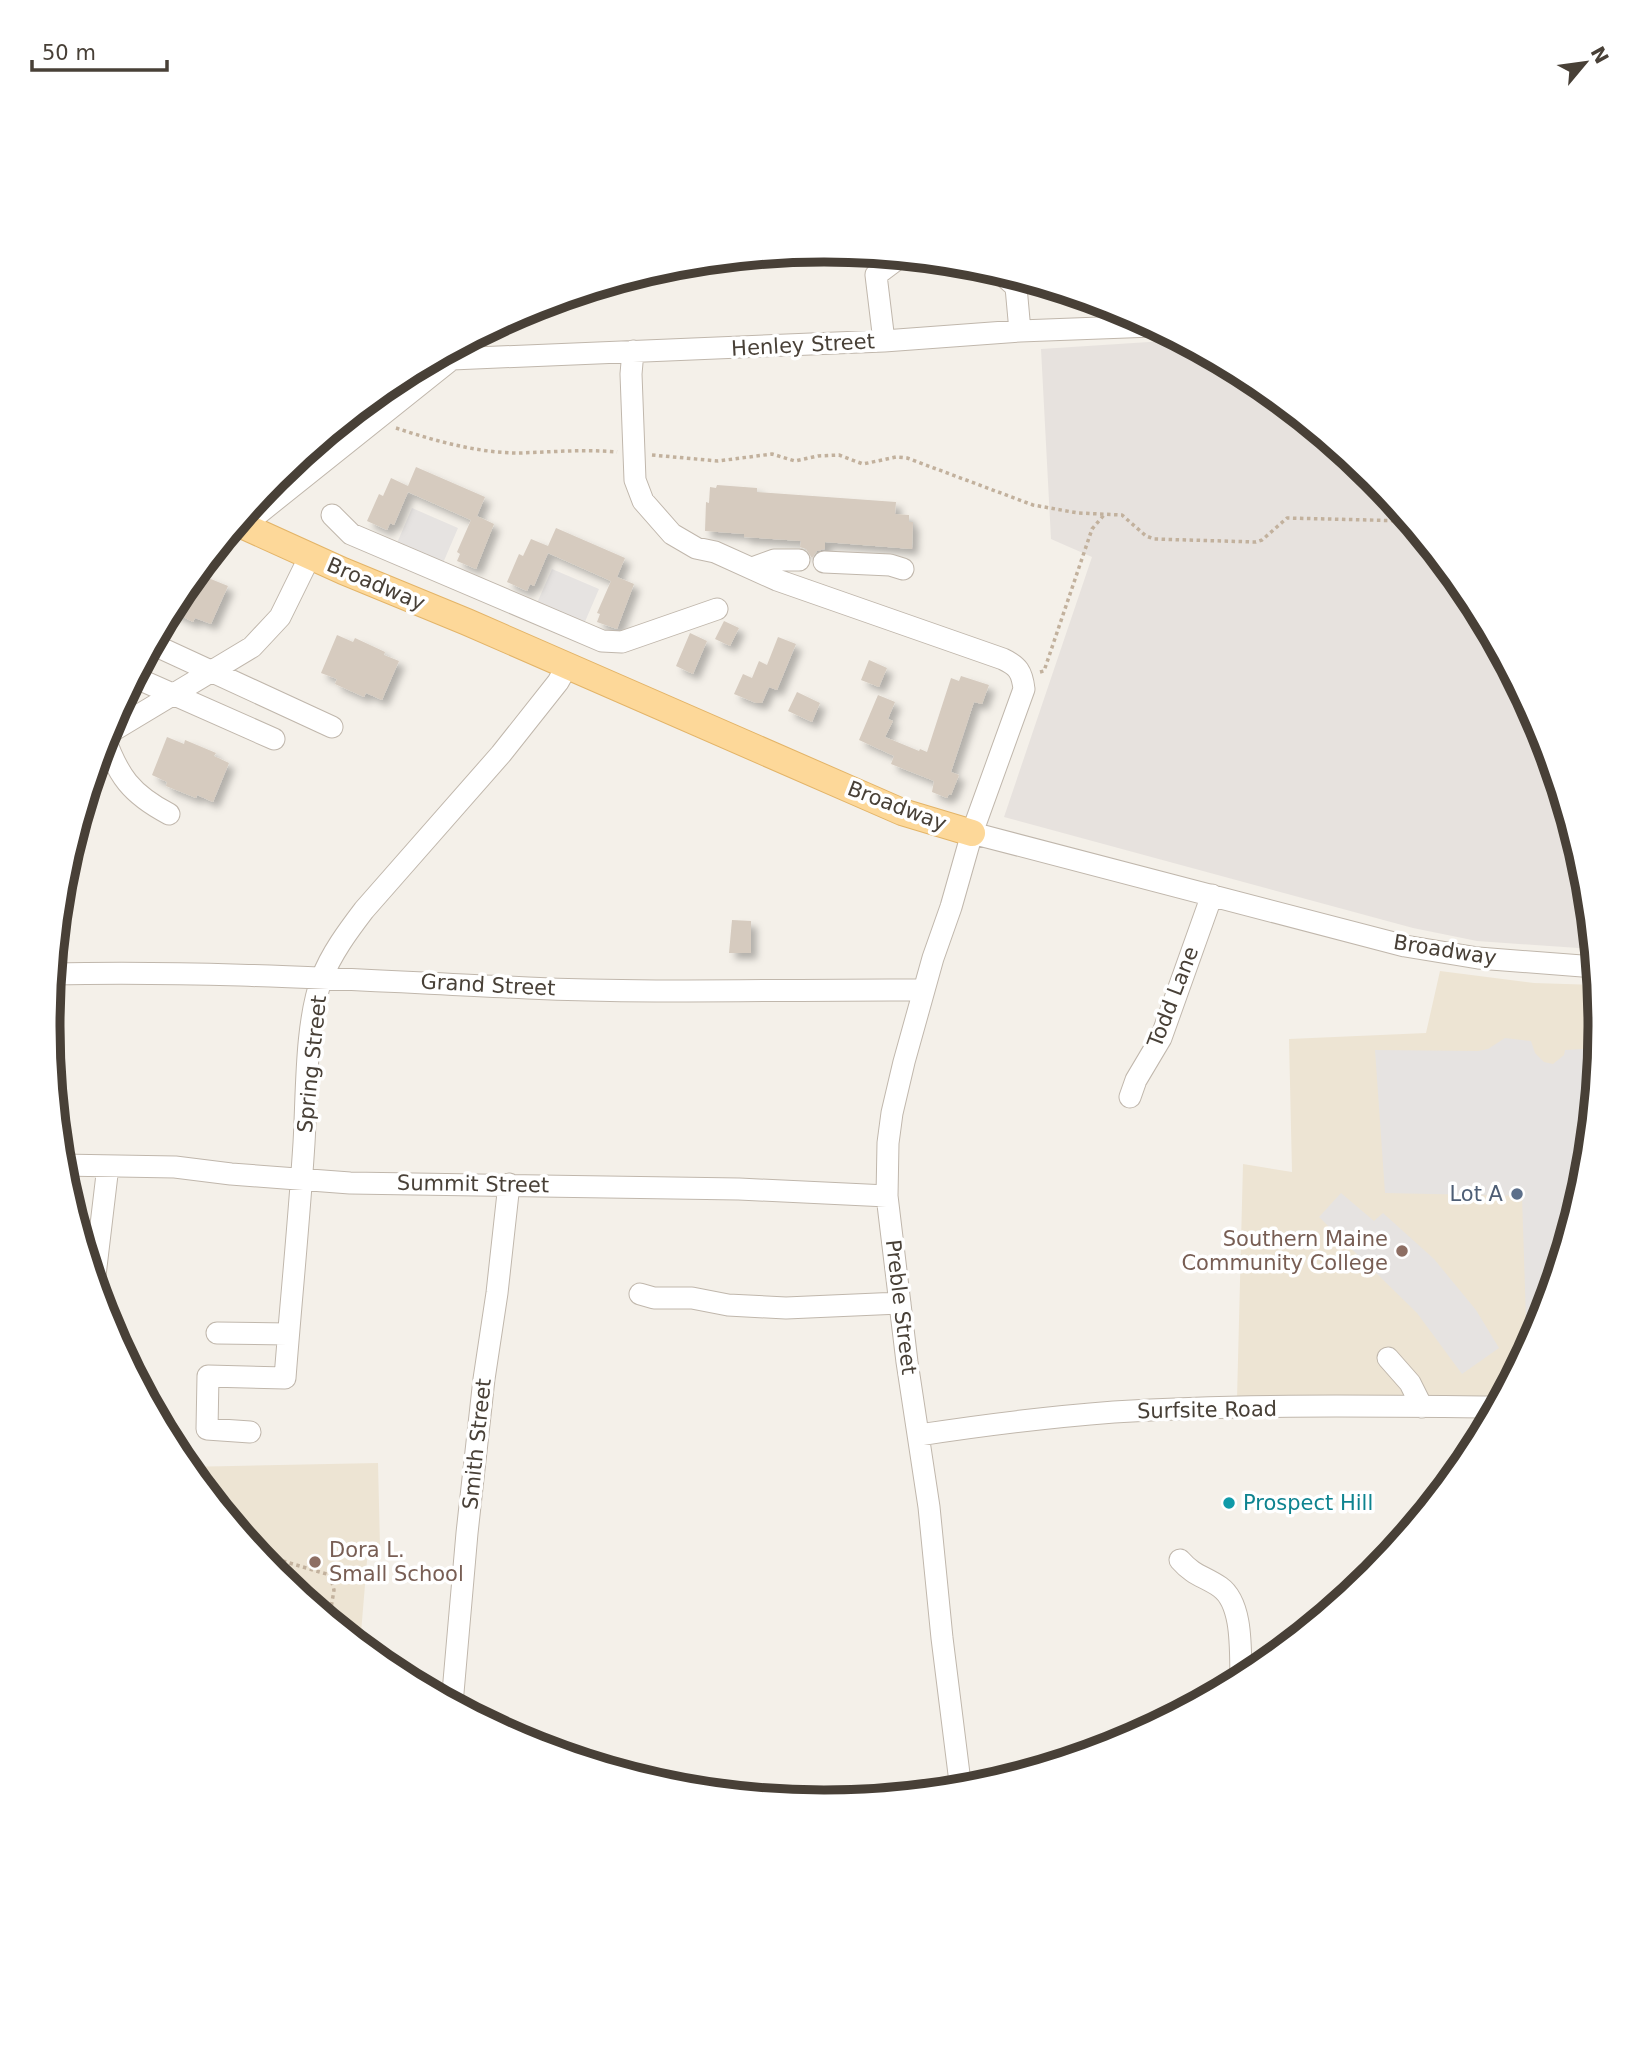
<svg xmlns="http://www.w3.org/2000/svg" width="1648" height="2053" viewBox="0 0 1648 2053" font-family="'DejaVu Sans',sans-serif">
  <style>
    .industrial { fill: #e7e2de }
    .education { fill: #ede4d3 }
    .parking { fill: #e6e3e1 }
    .building { fill: #d6cbbf; filter: url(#shadow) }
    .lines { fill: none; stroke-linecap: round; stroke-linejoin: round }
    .minor-casing { stroke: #c0b7ac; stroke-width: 23 }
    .major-casing { stroke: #e3b468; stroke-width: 28 }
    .path { stroke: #c2b19d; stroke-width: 3.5; stroke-dasharray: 3.5 3.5; stroke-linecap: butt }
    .minor { stroke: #fff; stroke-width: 21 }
    .major { stroke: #fdd899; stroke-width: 26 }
    .service-dot { fill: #5c6f8a; stroke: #fff; stroke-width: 2.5 }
    .education-dot { fill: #8d6e63; stroke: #fff; stroke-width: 2.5 }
    .culture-dot { fill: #0f9aa8; stroke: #fff; stroke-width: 2.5 }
    .labels { text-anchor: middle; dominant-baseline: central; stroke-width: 7; stroke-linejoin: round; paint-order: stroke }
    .street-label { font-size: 21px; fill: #484037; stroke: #fff }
    .service-label { font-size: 21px; fill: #4e5e75; stroke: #fff; text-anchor: end }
    .education-label { font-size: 21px; fill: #785e54; stroke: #fff; text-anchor: end }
    .culture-label { font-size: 21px; fill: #0d838f; stroke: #fff; text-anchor: start }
    .rim { fill: none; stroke: #484037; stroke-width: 9 }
  </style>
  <defs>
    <filter id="shadow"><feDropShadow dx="6" dy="6" stdDeviation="3.5" flood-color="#0004"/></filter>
  </defs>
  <rect width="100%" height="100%" fill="#f4f0e9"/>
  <path class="industrial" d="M1180 340 1256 381 1374 478 1470 595 1542 730 1586 875 1593 949 1477 941 1413 928 1004 817 1092 557 1051 539 1041 349Z"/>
  <path class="education" d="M1440 971 1534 983 1597 985 1601 1027 1586 1178 1541 1324 1503 1397 1237 1399 1243 1164 1292 1172 1289 1039 1426 1033Z
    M378 1463 380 1547 368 1549 360 1645 274 1575 185 1467Z"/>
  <path class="parking" d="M412 508 458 528 443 563 397 543Z
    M552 569 599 589 584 624 537 603Z
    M1505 1038 1531 1041 1535 1053 1544 1062 1553 1064 1564 1055 1565 1050 1599 1048 1586 1178 1541 1324 1527 1352 1522 1196 1385 1193 1375 1050 1478 1051 1488 1049Z
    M1341 1193 1374 1221 1383 1213 1434 1259 1476 1310 1499 1348 1462 1374 1417 1313 1319 1217Z"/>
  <path class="building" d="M416 467 485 497 477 516 494 524 476 569 457 561 460 554 457 552 471 520 408 492 394 525 390 523 387 530 367 521 379 494 383 496 391 478 408 486Z
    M717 485 757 488V492L896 502 895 514 909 515V522H913L912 549 825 542V549L817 551 812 558 806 549 800 547 801 541 744 537V534L705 531 706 502 709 503 710 487 716 488Z
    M556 528 625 558 617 577 634 584 617 629 597 622 600 614 597 613 611 581 548 553 534 586 530 584 527 591 507 582 519 554 523 556 531 539 548 546Z
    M196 573 228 586 211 624 195 618 193 622 170 611 178 595Z
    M724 621 739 628 730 646 715 639Z
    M690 633 707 641 693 674 676 666Z
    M337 635 353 642 355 638 385 652 384 655 399 661 382 700 366 693 364 697 335 684 337 679 321 673Z
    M778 637 796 644 777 690 769 687 762 703H756L734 694 743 674 752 678 759 661 767 665Z
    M869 660 887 668 879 687 861 680Z
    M961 676 989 685 982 704 974 702 951 772 959 775 951 795 949 794 947 798 932 792 934 781 891 764 894 756 859 740 878 695 895 702 888 719 893 721 885 737 919 751 920 749 927 752 951 678 959 681Z
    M797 692 820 703 812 722 788 711Z
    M167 737 184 744 185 740 216 753 214 756 229 763 213 802 197 795 196 798 166 786 167 782 152 775Z
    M732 920 751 921V953H729Z"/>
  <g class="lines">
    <g class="minor-casing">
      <path id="minor" d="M998 271 1016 287 1020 331
        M884 341 876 275 900 257
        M633 351 631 374 635 480 643 501 672 534 696 548 715 552 777 580 1003 659C1018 666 1022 672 1024 689L972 833 951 907 933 958 904 1062 892 1113 888 1143 887 1196 907 1362 929 1507 942 1638 961 1790
        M452 359 884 341 1020 331 1153 326
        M332 515 351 534 602 641 622 642 717 609
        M243 526 452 359 480 334
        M824 562 890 565 903 569
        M752 568 774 560H799
        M152 644 332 727
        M134 677 274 739
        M169 814C131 794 118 776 104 736L252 647 280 617 310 556
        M972 833 1405 946 1478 958 1595 967
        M52 974C211 970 370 981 528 988 660 994 792 989 924 990
        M1130 1097 1136 1080 1161 1038 1212 895
        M61 1165 175 1167 231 1174 350 1183 739 1189 887 1196
        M94 1284 108 1166
        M640 1294 654 1298H692L728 1305 786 1308 900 1303
        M217 1333 288 1334
        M1388 1358 1410 1383 1422 1407
        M250 1432 207 1429 208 1376 285 1378C291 1300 299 1222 304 1143 307 1094 305 1024 322 978 331 954 348 931 364 910L501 754 558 682 567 666
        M919 1435C984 1425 1049 1417 1114 1412 1242 1404 1370 1406 1497 1407
        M1180 1560C1194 1576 1204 1576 1220 1587 1244 1604 1240 1654 1241 1680
        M452 1704 467 1533 484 1379 497 1293 509 1184"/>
    </g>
    <g class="major-casing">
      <path id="major" d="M237 523 343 571 467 622 902 812 972 833"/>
    </g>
    <path class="path" d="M396 428C435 441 478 453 519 453 552 452 584 449 617 452
      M652 455 718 461 772 454 795 461 818 456 839 455 863 464 896 457 907 458 1033 505 1078 513 1122 515 1146 536 1154 539 1256 542 1262 540 1287 518 1409 521
      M1040 672 1044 671 1092 529 1104 515
      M256 1553 330 1575 334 1590 329 1620"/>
    <use href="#minor" class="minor"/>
    <use href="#major" class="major"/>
  </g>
  <circle class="service-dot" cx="1517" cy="1194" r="7"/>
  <g class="education-dot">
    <circle cx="1402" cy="1251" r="7"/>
    <circle cx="315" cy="1562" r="7"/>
  </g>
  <circle class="culture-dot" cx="1229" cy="1503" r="7"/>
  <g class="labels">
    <g class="street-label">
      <text transform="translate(803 345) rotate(-3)">Henley Street</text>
      <text transform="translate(376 584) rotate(23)">Broadway</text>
      <text transform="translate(897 806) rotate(21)">Broadway</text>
      <text transform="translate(1445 950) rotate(9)">Broadway</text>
      <text transform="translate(488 985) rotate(3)">Grand Street</text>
      <text transform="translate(1173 997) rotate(-69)">Todd Lane</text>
      <text transform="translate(312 1064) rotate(-84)">Spring Street</text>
      <text transform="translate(473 1184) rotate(1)">Summit Street</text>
      <text transform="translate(901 1307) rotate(83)">Preble Street</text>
      <text transform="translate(1207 1410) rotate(-1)">Surfsite Road</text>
      <text transform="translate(477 1444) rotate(-84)">Smith Street</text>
    </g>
    <g class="service-label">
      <text x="1503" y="1194">Lot A</text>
    </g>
    <g class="education-label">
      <text x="1388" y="1239">Southern Maine<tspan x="1388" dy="24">Community College</tspan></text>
      <text x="329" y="1550" text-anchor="start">Dora L.<tspan x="329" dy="24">Small School</tspan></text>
    </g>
    <g class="culture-label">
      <text x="1243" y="1503">Prospect Hill</text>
    </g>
  </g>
  <path d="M0 0H1648V2053H0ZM60 1026a764 764 0 1 1 1528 0a764 764 0 1 1-1528 0Z" fill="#fff" fill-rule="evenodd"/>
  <path class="rim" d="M60 1026a764 764 0 1 1 1528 0a764 764 0 1 1-1528 0Z"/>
  <g transform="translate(1585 63) rotate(61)" stroke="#ffffff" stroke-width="5" paint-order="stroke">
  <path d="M0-5L12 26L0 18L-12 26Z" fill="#484037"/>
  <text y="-10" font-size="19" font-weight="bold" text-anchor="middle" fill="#484037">N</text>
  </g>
  <path d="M32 60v10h135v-10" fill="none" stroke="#484037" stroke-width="3.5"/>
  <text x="42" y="60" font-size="21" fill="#484037" stroke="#ffffff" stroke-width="5" paint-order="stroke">50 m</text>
</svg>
